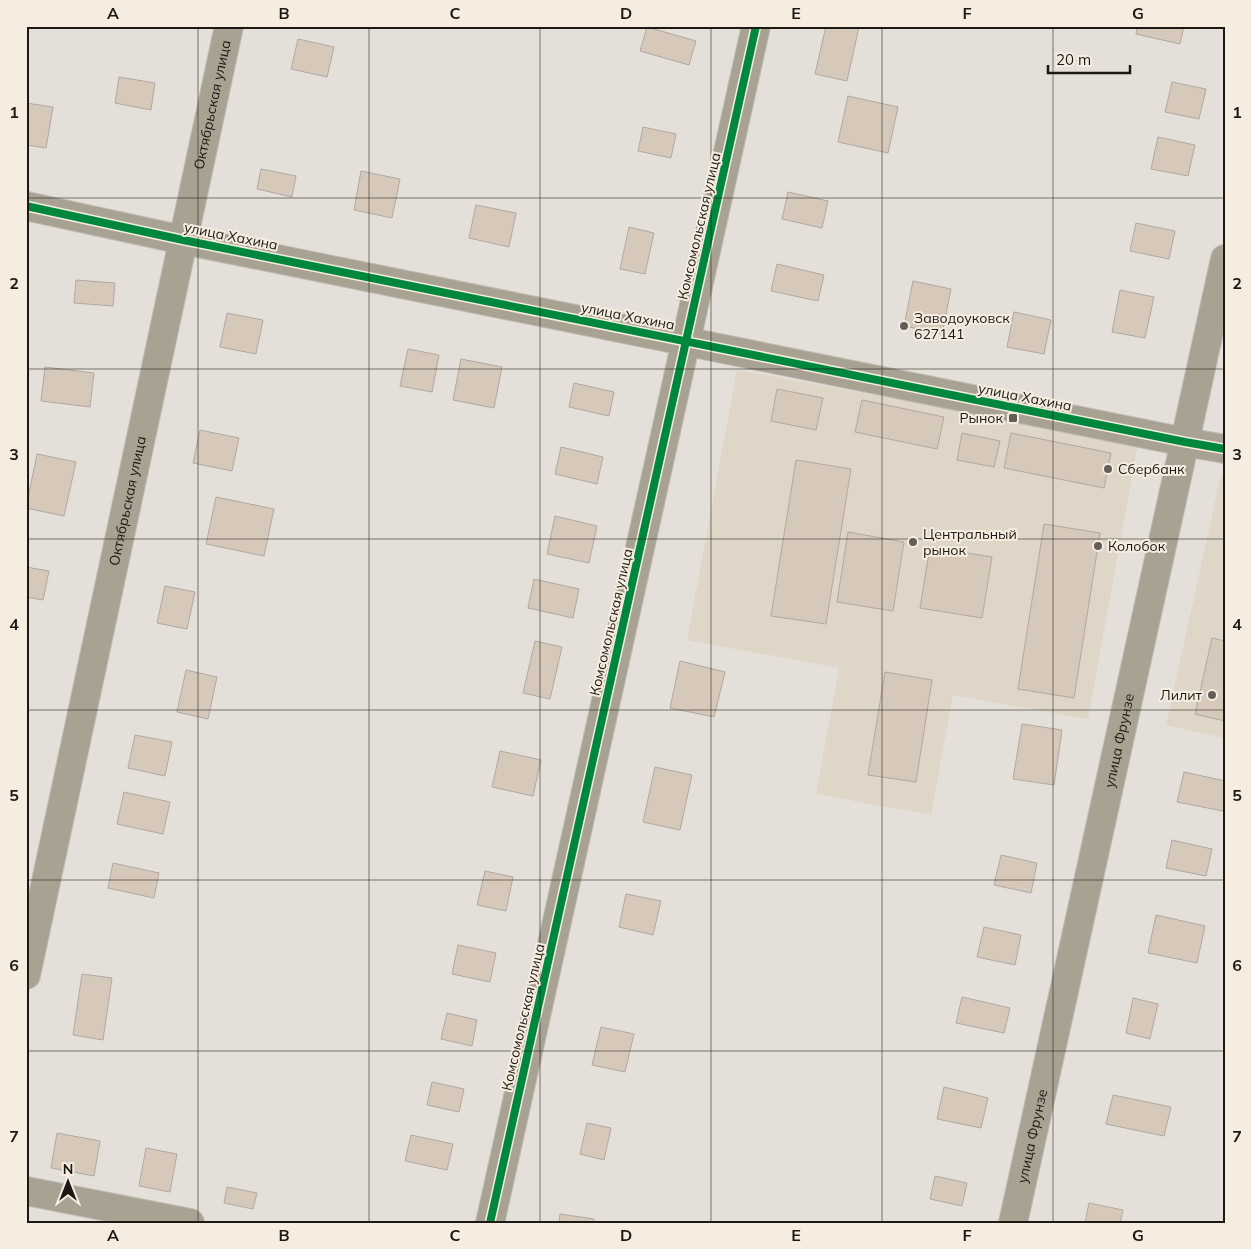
<svg xmlns="http://www.w3.org/2000/svg" width="1251" height="1249" viewBox="0 0 1251 1249" font-family="Mulish,sans-serif">
  <style>
    .built { fill: #dfd6c8 }
    .building { fill: #d7c9ba; stroke: #aea9a4 }
    .lines { fill: none; stroke-linecap: round; stroke-linejoin: round }
    .minor-casing { stroke: #bfbbb6; stroke-width: 30 }
    .minor { stroke: #a8a293; stroke-width: 28 }
    .cycleway-casing { stroke: #f6ede0; stroke-width: 11 }
    .cycleway { stroke: #00873e; stroke-width: 8 }
    .grid { fill: none; stroke: #1c1914; stroke-width: 1; stroke-opacity: 0.55 }
    .poi-dot { fill: #625e59; stroke: #f6ede0; stroke-width: 2 }
    .labels { text-anchor: middle; dominant-baseline: central; stroke-width: 4; stroke-linejoin: round; paint-order: stroke }
    .street-label { font-size: 14px; fill: #1c1914; stroke: #f6ede0 }
    .poi-label { font-size: 14px; fill: #1c1914; stroke: #f6ede0; text-anchor: start }
    .neatline { fill: none; stroke: #1c1914; stroke-width: 2 }
    .grid-label { font-size: 16px; text-anchor: middle; font-weight: bold; fill: #1c1914 }
  </style>
  <rect width="100%" height="100%" fill="#e4dfd8"/>
  <path class="built" d="M737 370 1138 443 1088 719 953 695 931 815 816 794 839 668 687 640Z
    M1221 475 1225 476V738L1166 725Z"/>
  <path class="building" d="M826 26 859 27 847 81 815 74Z
    M1137 26H1184L1180 44 1136 34Z
    M647 27 696 41 689 65 640 51Z
    M298 39 334 47 327 77 291 69Z
    M119 77 155 83 151 110 115 103Z
    M1172 82 1206 89 1199 119 1165 112Z
    M848 96 898 107 888 153 838 142Z
    M26 103 53 107 46 148 26 145Z
    M643 127 676 134 671 158 638 151Z
    M1158 137 1195 145 1188 176 1151 169Z
    M261 169 296 176 292 197 257 189Z
    M361 171 400 179 392 218 354 210Z
    M788 192 828 201 822 228 782 219Z
    M476 205 516 213 509 247 469 238Z
    M1136 223 1175 231 1169 259 1130 251Z
    M629 227 654 233 645 274 620 269Z
    M777 264 824 275 818 301 771 291Z
    M76 280 115 283 113 306 74 303Z
    M913 281 951 289 942 334 904 326Z
    M1120 290 1154 297 1145 338 1112 332Z
    M1014 312 1051 320 1044 354 1007 347Z
    M227 313 263 320 256 354 220 347Z
    M408 349 439 355 432 392 400 386Z
    M461 359 502 367 494 408 453 400Z
    M45 367 94 373 90 407 41 401Z
    M574 383 614 392 609 416 569 407Z
    M777 389 823 398 816 430 771 421Z
    M862 400 944 417 937 449 855 432Z
    M200 430 239 438 232 471 193 463Z
    M962 433 1000 441 994 467 957 460Z
    M1011 433 1111 453 1104 488 1004 468Z
    M561 447 603 457 597 484 555 474Z
    M37 454 76 462 64 516 26 508Z
    M796 460 851 469 826 624 771 616Z
    M216 497 274 509 264 556 206 544Z
    M555 516 597 526 589 563 547 554Z
    M1044 524 1100 533 1074 698 1018 689Z
    M848 532 904 542 893 611 837 602Z
    M930 547 992 557 982 618 920 608Z
    M26 567 49 571 43 600 26 597Z
    M534 579 579 589 573 618 528 608Z
    M165 586 195 592 187 629 157 623Z
    M1212 638 1225 641V721L1195 714Z
    M535 641 562 647 550 699 523 693Z
    M680 661 725 672 714 717 670 708Z
    M186 670 217 677 208 719 177 712Z
    M885 672 932 680 916 782 868 775Z
    M1022 724 1062 730 1054 785 1013 779Z
    M135 735 172 742 165 776 128 768Z
    M500 751 541 760 533 796 492 787Z
    M655 767 692 775 680 830 643 822Z
    M1184 772 1225 781V801L1223 811 1177 802Z
    M124 792 170 802 163 834 117 824Z
    M1172 840 1212 849 1206 876 1166 868Z
    M1001 855 1037 863 1031 893 994 885Z
    M113 863 159 873 154 898 108 888Z
    M485 871 513 877 506 911 477 905Z
    M626 894 661 901 653 935 619 927Z
    M1156 915 1205 926 1197 963 1148 953Z
    M984 927 1021 935 1015 965 977 957Z
    M458 945 496 953 490 982 452 974Z
    M82 974 112 978 103 1040 73 1035Z
    M962 997 1010 1008 1004 1033 956 1023Z
    M1133 998 1158 1004 1150 1039 1126 1033Z
    M447 1013 477 1020 472 1046 441 1039Z
    M601 1027 634 1034 625 1072 592 1065Z
    M432 1082 464 1089 459 1112 427 1105Z
    M944 1087 988 1098 981 1128 937 1119Z
    M1113 1095 1171 1107 1164 1136 1106 1124Z
    M587 1123 611 1128 604 1160 580 1154Z
    M57 1133 100 1141 94 1176 51 1168Z
    M411 1135 453 1144 447 1170 405 1161Z
    M146 1148 177 1154 170 1192 139 1186Z
    M935 1176 967 1183 962 1206 930 1199Z
    M227 1187 257 1193 253 1209 224 1203Z
    M1089 1203 1123 1210 1120 1223H1085Z
    M560 1214 594 1219 593 1223H559Z"/>
  <g class="lines">
    <g class="minor-casing">
      <g id="minor">
        <path d="M26 206 183 240 1185 442 1225 449"/>
        <path id="s1" d="M26 975 229 26"/>
        <path d="M26 1191 190 1223"/>
        <path d="M490 1223 756 26"/>
        <path id="s2" d="M1013 1223 1225 259"/>
      </g>
    </g>
    <use href="#minor" class="minor"/>
    <g class="cycleway-casing">
      <path id="cycleway" d="M26 206 183 240 1185 442 1225 449
        M490 1223 756 26"/>
    </g>
    <use href="#cycleway" class="cycleway"/>
  </g>
  <path class="grid" d="M198 26V1223M369 26V1223M540 26V1223M711 26V1223M882 26V1223M1053 26V1223M26 198H1225M26 369H1225M26 539H1225M26 710H1225M26 880H1225M26 1051H1225"/>
  <g class="poi-dot">
    <circle cx="904" cy="326" r="5"/>
    <rect x="1008" y="413" width="10" height="10" rx="2.5"/>
    <circle cx="1108" cy="469" r="5"/>
    <circle cx="913" cy="542" r="5"/>
    <circle cx="1098" cy="546" r="5"/>
    <circle cx="1212" cy="695" r="5"/>
  </g>
  <g class="labels">
    <g class="street-label">
      <text stroke="none"><textPath href="#s1" startOffset="890">Октябрьская улица</textPath></text>
      <text transform="translate(699 226) rotate(-77)">Комсомольская улица</text>
      <text transform="translate(231 236) rotate(11)">улица Хахина</text>
      <text transform="translate(628 316) rotate(11)">улица Хахина</text>
      <text transform="translate(1025 397) rotate(11)">улица Хахина</text>
      <text stroke="none"><textPath href="#s1" startOffset="485">Октябрьская улица</textPath></text>
      <text transform="translate(611 622) rotate(-77)">Комсомольская улица</text>
      <text stroke="none"><textPath href="#s2" startOffset="494">улица Фрунзе</textPath></text>
      <text transform="translate(523 1017) rotate(-77)">Комсомольская улица</text>
      <text stroke="none"><textPath href="#s2" startOffset="89">улица Фрунзе</textPath></text>
    </g>
    <g class="poi-label">
      <text x="914" y="318">Заводоуковск<tspan x="914" dy="16">627141</tspan></text>
      <text x="1003" y="418" text-anchor="end">Рынок</text>
      <text x="1118" y="469">Сбербанк</text>
      <text x="923" y="534">Центральный<tspan x="923" dy="16">рынок</tspan></text>
      <text x="1108" y="546">Колобок</text>
      <text x="1202" y="695" text-anchor="end">Лилит</text>
    </g>
  </g>
  <rect width="1251" height="1249" fill="none" stroke="#f6ede0" stroke-width="55"/>
  <g transform="translate(68 1182)" stroke="#f6ede0" stroke-width="4" paint-order="stroke">
  <path d="M0-4L9 19L0 12L-9 19Z" fill="#1c1914"/>
  <text y="-8" font-size="14" font-weight="bold" text-anchor="middle" fill="#1c1914">N</text>
  </g>
  <path d="M1048 65v8h82v-8" fill="none" stroke="#1c1914" stroke-width="2.5"/>
  <text x="1056" y="65" font-size="15" fill="#1c1914" stroke="#f6ede0" stroke-width="4" paint-order="stroke">20 m</text>
  <rect x="28" y="28" width="1196" height="1194" class="neatline"/>
  <g class="grid-label">
    <text x="113" y="19">A</text>
    <text x="284" y="19">B</text>
    <text x="455" y="19">C</text>
    <text x="626" y="19">D</text>
    <text x="796" y="19">E</text>
    <text x="967" y="19">F</text>
    <text x="1138" y="19">G</text>
    <text x="14" y="118">1</text>
    <text x="1237" y="118">1</text>
    <text x="14" y="289">2</text>
    <text x="1237" y="289">2</text>
    <text x="14" y="460">3</text>
    <text x="1237" y="460">3</text>
    <text x="14" y="630">4</text>
    <text x="1237" y="630">4</text>
    <text x="14" y="801">5</text>
    <text x="1237" y="801">5</text>
    <text x="14" y="971">6</text>
    <text x="1237" y="971">6</text>
    <text x="14" y="1142">7</text>
    <text x="1237" y="1142">7</text>
    <text x="113" y="1241">A</text>
    <text x="284" y="1241">B</text>
    <text x="455" y="1241">C</text>
    <text x="626" y="1241">D</text>
    <text x="796" y="1241">E</text>
    <text x="967" y="1241">F</text>
    <text x="1138" y="1241">G</text>
  </g>
</svg>
